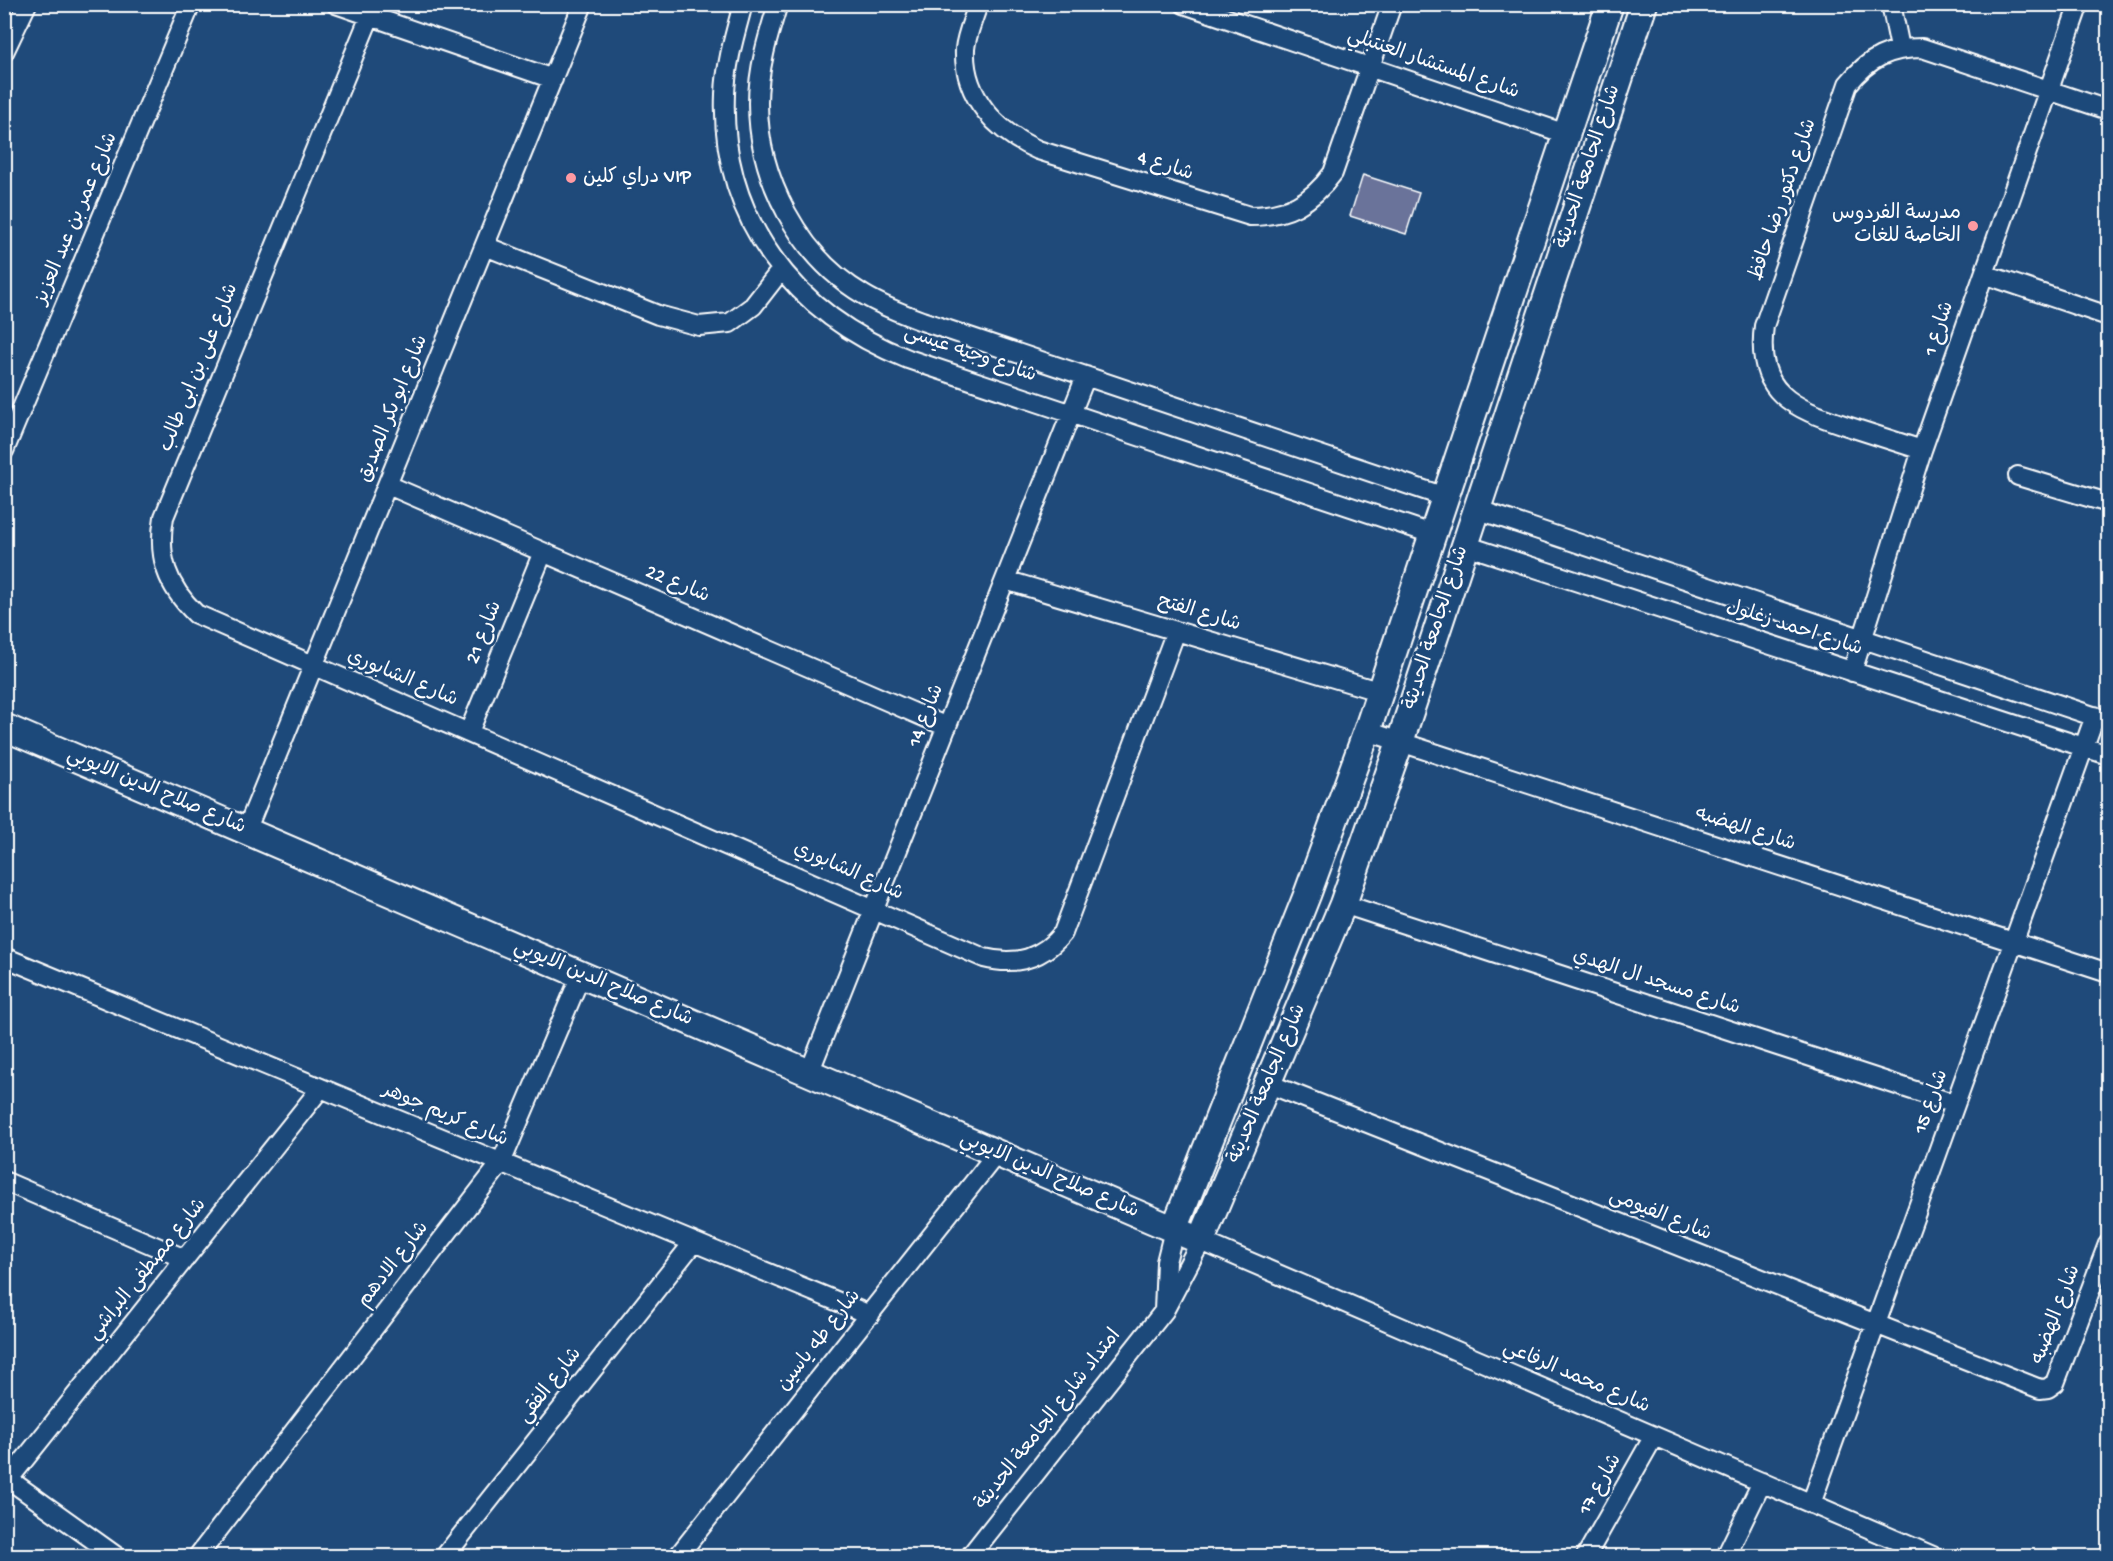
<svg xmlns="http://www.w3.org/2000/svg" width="2113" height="1561" viewBox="0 0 2113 1561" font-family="'Gochi Hand','Playpen Sans Arabic',sans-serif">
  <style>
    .building { fill: #6a739a; stroke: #fff; stroke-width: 1.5 }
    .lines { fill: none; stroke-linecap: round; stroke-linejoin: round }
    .street-casing { stroke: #fff; stroke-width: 22 }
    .secondary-casing { stroke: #fff; stroke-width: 30 }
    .street { stroke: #1f4a7a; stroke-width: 18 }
    .secondary { stroke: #1f4a7a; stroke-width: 26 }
    .poi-dot { fill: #ff9aa2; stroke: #1f4a7a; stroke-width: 2 }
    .labels { text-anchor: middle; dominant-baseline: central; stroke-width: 5; stroke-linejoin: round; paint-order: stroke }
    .street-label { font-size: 20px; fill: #fff; stroke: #1f4a7a }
    .poi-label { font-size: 20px; fill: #fff; stroke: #1f4a7a; text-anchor: start }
  </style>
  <rect width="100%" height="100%" fill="#1f4a7a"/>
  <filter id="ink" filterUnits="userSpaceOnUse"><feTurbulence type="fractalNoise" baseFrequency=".0167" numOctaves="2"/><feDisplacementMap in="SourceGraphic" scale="12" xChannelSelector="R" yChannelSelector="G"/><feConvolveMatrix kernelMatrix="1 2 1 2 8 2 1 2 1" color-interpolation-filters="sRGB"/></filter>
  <g filter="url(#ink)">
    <path class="building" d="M1363 175 1419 193 1406 234 1350 216Z"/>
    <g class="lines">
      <g class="street-casing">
        <path id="street" d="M336 4 553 79
          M743 4C735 34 726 63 725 94 720 219 795 315 908 359L1432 534
          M778 4C768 36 758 69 758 103 758 178 799 257 864 295 882 306 903 314 922 321L1445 497
          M978 4C974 18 966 35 965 49 963 97 997 132 1038 150L1250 216C1287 216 1311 203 1333 173L1392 4
          M1184 4 1566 134
          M1891 4 1900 48
          M370 16 164 517C157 557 167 586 196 614L984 958C1016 966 1042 959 1063 933L1176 631
          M4 52 27 4
          M485 246 658 315 699 326 730 323 753 306 781 270
          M1984 274 2108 316
          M1922 450C1897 442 1872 434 1847 426 1793 408 1755 393 1764 326L1848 84C1869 58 1889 48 1922 48L2108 110
          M4 451 191 4
          M2018 476 2108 503
          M388 485 947 727
          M1476 509 2108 721
          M1465 545 2108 755
          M1005 580 1381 692
          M1852 672 1922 450 2079 4
          M1367 731 2108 973
          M469 732 543 552
          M246 831 583 4
          M1343 904 1955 1104
          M4 957 870 1315
          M809 1073 1086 376
          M1269 1084 2040 1389 2048 1388 2055 1383 2108 1244
          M4 1181 185 1259
          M1164 1311 1166 1262 1174 1230
          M4 1476 116 1556
          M9 1479 321 1088
          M1811 1504 2095 716
          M198 1556 501 1163 581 975
          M445 1556 693 1243
          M678 1556 997 1153
          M970 1556 1164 1311 1201 1241 1933 1556
          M1586 1556 1654 1436
          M1726 1556 1762 1482"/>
      </g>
      <g class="secondary-casing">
        <path id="secondary" d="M4 727 1201 1241 1343 904 1400 742 1644 4
          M1174 1230 1307 895 1367 731 1610 4"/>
      </g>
      <use href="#street" class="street"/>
      <use href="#secondary" class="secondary"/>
    </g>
  </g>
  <g class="poi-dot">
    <circle cx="571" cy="178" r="6"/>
    <circle cx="1973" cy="226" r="6"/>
  </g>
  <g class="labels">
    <g class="street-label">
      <text transform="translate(1433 65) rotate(19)">شارع المستشار العنتبلي</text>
      <text transform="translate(1165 167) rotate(18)">شارع 4</text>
      <text transform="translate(1589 167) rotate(-72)">شارع الجامعة الحديثة</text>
      <text transform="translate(1784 200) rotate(-71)">شارع دكتور رضا حافظ</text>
      <text transform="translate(77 219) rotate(-67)">شارع عمر بن عبد العزيز</text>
      <text transform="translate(1940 329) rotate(-71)">شارع 1</text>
      <text transform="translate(970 355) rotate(19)">شارع وجيه عيسى</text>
      <text transform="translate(200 368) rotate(-68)">شارع على بن ابى طالب</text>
      <text transform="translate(394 409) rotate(-68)">شارع ابو بكر الصديق</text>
      <text transform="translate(677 585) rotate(23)">شارع 22</text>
      <text transform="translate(1199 614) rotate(17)">شارع الفتح</text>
      <text transform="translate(1437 628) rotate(-72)">شارع الجامعة الحديثة</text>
      <text transform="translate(1794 629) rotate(18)">شارع احمد زغلول</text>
      <text transform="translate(485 633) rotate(-68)">شارع 21</text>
      <text transform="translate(402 679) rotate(23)">شارع الشابوري</text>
      <text transform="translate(927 716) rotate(-68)">شارع 14</text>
      <text transform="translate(156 792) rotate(23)">شارع صلاح الدين الايوبي</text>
      <text transform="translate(1745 830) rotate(18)">شارع الهضبه</text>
      <text transform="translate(848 872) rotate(24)">شارع الشابوري</text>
      <text transform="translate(1656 983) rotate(18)">شارع مسجد ال الهدي</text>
      <text transform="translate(603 984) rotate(23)">شارع صلاح الدين الايوبي</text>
      <text transform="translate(1268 1084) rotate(-67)">شارع الجامعة الحديثة</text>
      <text transform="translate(1932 1102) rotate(-70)">شارع 15</text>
      <text transform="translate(445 1116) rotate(23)">شارع كريم جوهر</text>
      <text transform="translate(1049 1176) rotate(23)">شارع صلاح الدين الايوبي</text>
      <text transform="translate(1660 1216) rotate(22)">شارع الفيومى</text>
      <text transform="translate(394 1265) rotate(-52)">شارع الادهم</text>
      <text transform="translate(148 1270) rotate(-51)">شارع مصطفى البراشي</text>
      <text transform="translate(2057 1315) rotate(-69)">شارع الهضبه</text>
      <text transform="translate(820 1341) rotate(-52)">شارع طه ياسين</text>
      <text transform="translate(1576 1378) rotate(23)">شارع محمد الرفاعي</text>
      <text transform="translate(551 1386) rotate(-52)">شارع الفقي</text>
      <text transform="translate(1049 1420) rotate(-52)">امتداد شارع الجامعة الحديثة</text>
      <text transform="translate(1601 1485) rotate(-60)">شارع 17</text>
    </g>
    <g class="poi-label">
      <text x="583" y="178">دراي كلين VIP</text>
      <text x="1961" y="214" text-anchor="end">مدرسة الفردوس<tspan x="1961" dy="23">الخاصة للغات</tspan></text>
    </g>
  </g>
  <rect width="2113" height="1561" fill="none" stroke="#1f4a7a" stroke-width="24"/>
  <rect x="12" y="12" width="2089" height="1537" fill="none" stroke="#fff" stroke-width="2" filter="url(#ink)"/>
</svg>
